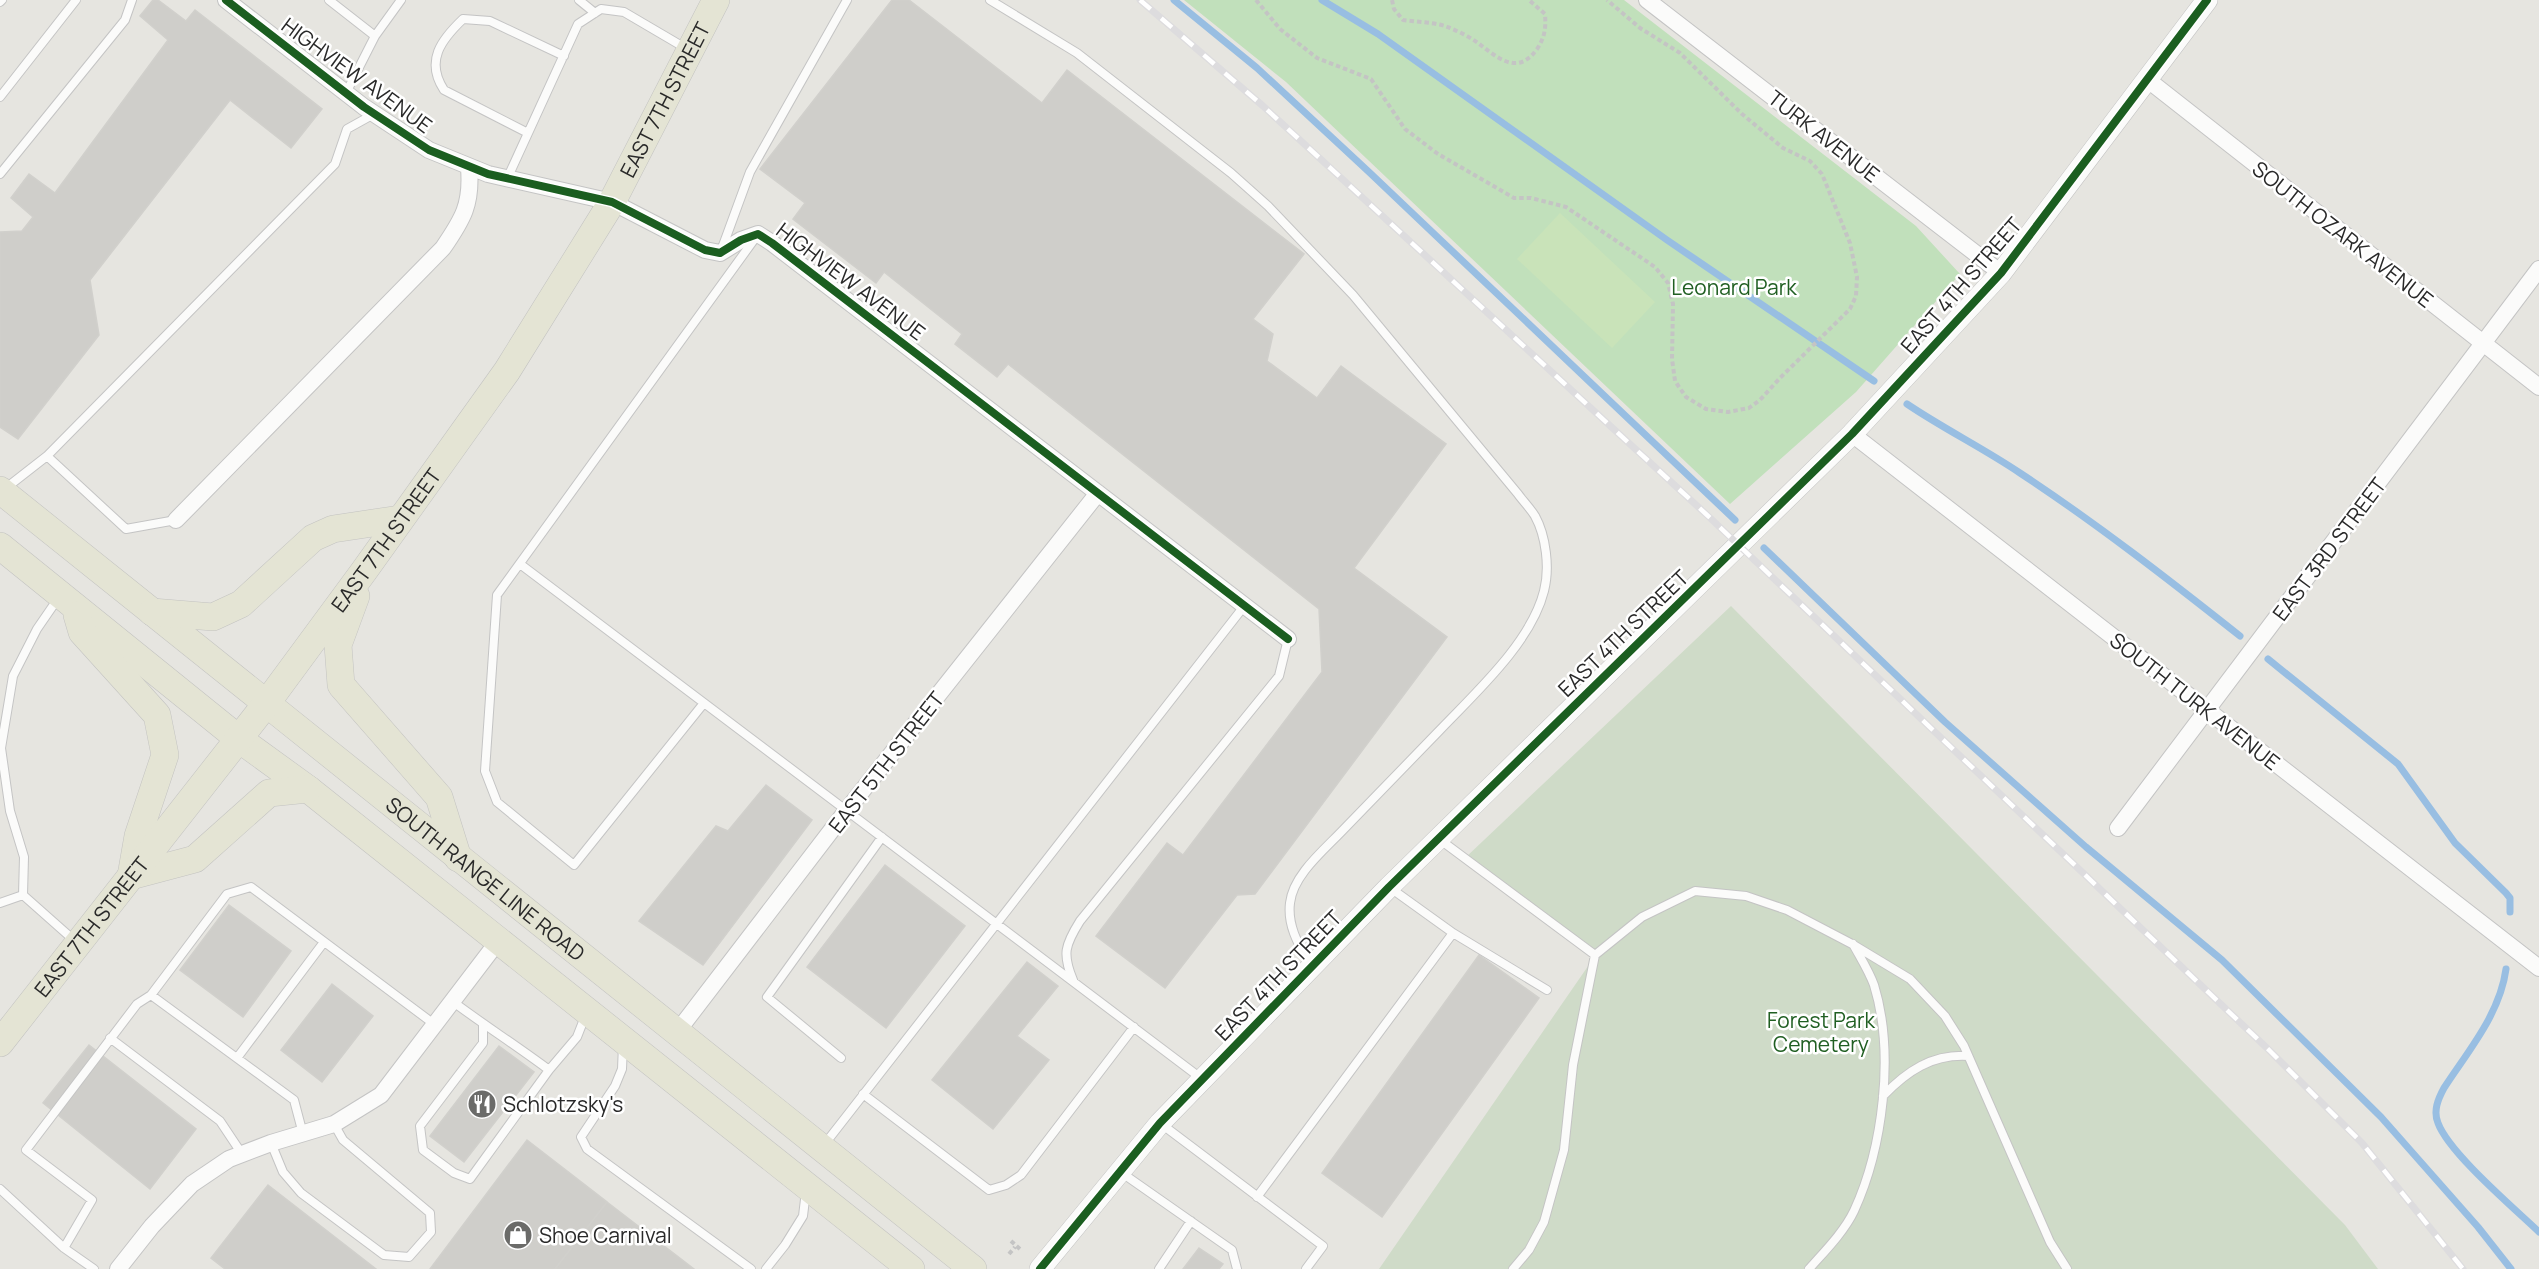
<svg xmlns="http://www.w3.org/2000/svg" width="2539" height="1269" viewBox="0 0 2539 1269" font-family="Manrope,sans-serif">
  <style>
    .green { fill: #c1e0bb }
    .cemetery { fill: #cfdbc8 }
    .pitch { fill: #c9e3b9 }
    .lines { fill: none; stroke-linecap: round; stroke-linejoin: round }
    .stream { stroke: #98bee2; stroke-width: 7 }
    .building { fill: #cfceca; stroke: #d1d0cc; stroke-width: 1.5 }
    .service-casing { stroke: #c4c4c4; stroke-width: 10 }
    .minor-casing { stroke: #c4c4c4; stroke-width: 18 }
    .tertiary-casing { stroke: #c4c4c4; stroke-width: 22 }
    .primary-casing { stroke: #c3c3c1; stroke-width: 28 }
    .path { stroke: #c4c4c4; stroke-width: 4; stroke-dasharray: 4.5 3; stroke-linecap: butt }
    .service { stroke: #fbfbfa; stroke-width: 8 }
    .minor { stroke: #fbfbfa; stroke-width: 16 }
    .tertiary { stroke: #fbfbfa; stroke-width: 21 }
    .primary { stroke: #e4e4d4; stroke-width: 27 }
    .rail-casing { stroke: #dddcde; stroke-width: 7 }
    .rail { stroke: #fff; stroke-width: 4.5; stroke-dasharray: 14; stroke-linecap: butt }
    .cycleway-casing { stroke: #fff; stroke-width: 11 }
    .cycleway { stroke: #1b5e20; stroke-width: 8 }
    .labels { text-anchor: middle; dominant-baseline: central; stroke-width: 5; stroke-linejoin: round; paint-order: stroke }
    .street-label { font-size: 21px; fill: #292929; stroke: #fff }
    .park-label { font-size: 21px; fill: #205f22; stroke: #fff }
    .poi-label { font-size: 21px; fill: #292929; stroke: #fff; text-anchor: start }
  </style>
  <rect width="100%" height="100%" fill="#e6e5e0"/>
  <path class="green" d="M1184 0H1624L1916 226 1960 274 1856 392 1730 504 1286 82Z"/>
  <path class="cemetery" d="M1731 606 2345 1225 2378 1269H1379L1595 956 1465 858Z"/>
  <path class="pitch" d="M1560 213 1655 302 1612 348 1517 259Z"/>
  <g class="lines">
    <path class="stream" d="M1174 0 1257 68 1369 172 1735 520
      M1322 0 1378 34 1667 240 1874 381
      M1907 404C1944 429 1983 448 2020 473 2096 523 2168 579 2240 636
      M1764 548 1945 722 2086 847 2222 960 2381 1117 2478 1227 2511 1269
      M2268 659 2398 764 2455 843 2506 893 2510 898V912
      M2506 969C2500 1014 2468 1051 2444 1088 2438 1099 2433 1111 2438 1123 2449 1153 2514 1208 2539 1232"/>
  </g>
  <path class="building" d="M153 0H158L186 21 195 10 322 109 291 148 230 100 90 280 99 335 18 439 0 427V232L22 231 33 217 11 198 29 174 55 193 168 40 140 16Z
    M892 0H909L1042 103 1067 70 1304 254 1253 319 1273 334 1267 361 1317 398 1341 366 1446 444 1354 568 1447 637 1255 894 1237 895 1165 988 1096 936 1167 843 1183 855 1322 672 1319 609 1008 364 997 377 955 344 962 334 884 272 876 283 793 219 805 203 760 169Z
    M766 785 812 820 703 965 639 921 716 826 728 831Z
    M885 865 965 926 886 1028 807 967Z
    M229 905 291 951 243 1017 180 970Z
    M1479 955 1539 998 1382 1217 1322 1173Z
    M1027 962 1058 986 1017 1036 1049 1060 993 1129 932 1080Z
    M332 984 373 1016 322 1082 281 1050Z
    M89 1045 196 1129 150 1189 43 1103Z
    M499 1046 534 1072 464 1162 430 1136Z
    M527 1140 607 1202 555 1269H430Z
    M268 1185 376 1269H225L211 1258Z
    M607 1202 694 1269H555Z
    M1199 1248 1223 1264 1219 1269H1183Z"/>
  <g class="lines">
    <g class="service-casing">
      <path id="service" d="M329 0 375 36 401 0
        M579 0 595 13
        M990 0 1077 53 1231 173 1268 206 1353 295 1518 494C1523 501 1530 508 1535 516 1546 536 1550 568 1544 591 1531 643 1474 694 1438 732 1406 765 1374 798 1343 830 1324 850 1293 875 1290 903 1287 927 1300 947 1311 967
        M0 2 2 0
        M346 93 375 36
        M0 97 76 0
        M528 133 444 90C425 61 441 40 463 19L490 21 564 56
        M0 174 125 20 132 0
        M507 179 578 24 601 9 624 12 687 49
        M721 251 750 172 847 0
        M47 456 126 529 176 520
        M6 488 47 456 335 164 347 129 374 114
        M520 564 1202 1079
        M59 597 37 629 13 676 1 748 10 811 24 857 23 895 76 942
        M704 703 574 865 497 802 485 771 497 595 756 237
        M1439 839 1595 955
        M0 903 23 895
        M1453 933 1547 990
        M1073 980C1062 954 1065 945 1080 921L1279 676 1288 639
        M452 1001C484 1025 517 1046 549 1070L470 1179 454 1173 423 1150 420 1126 483 1043V1025
        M110 1038 220 1121 242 1154
        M623 1045 622 1069 615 1086 581 1137 587 1149 751 1269
        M237 1058 324 942
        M841 1058 767 997 882 837
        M549 1070 577 1037 586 1014
        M863 1094 989 1190 1006 1185 1021 1175 1134 1027
        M1883 1096C1907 1071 1932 1054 1968 1056
        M1160 1123 1323 1246 1306 1269
        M303 1134 294 1100 151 995 227 894 251 887 434 1024
        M271 1143 283 1172 301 1193 384 1255 409 1257 431 1232 430 1213 343 1140 334 1124
        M824 1145 1245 605
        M1122 1173 1232 1250 1237 1269
        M0 1189 64 1248 94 1269
        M1257 1197 1453 933 1389 887
        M64 1248 92 1200 26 1150 137 1004 151 995
        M766 1269 785 1245 803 1216 806 1191
        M1159 1269 1191 1221
        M1513 1269 1529 1250 1544 1222 1564 1150 1573 1065 1595 955 1642 917 1695 891 1746 896 1787 910 1852 944 1910 979 1945 1016 1964 1046 2050 1242 2067 1269
        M1809 1269C1824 1252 1844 1232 1854 1211 1883 1148 1895 1053 1874 985 1869 971 1860 957 1853 944"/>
    </g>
    <g class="minor-casing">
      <path id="minor" d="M226 0 364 107 429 150 488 174 612 202 705 250 720 253 741 240 758 234 772 243 1288 639
        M1647 0 2001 273
        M2148 80 2539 387
        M1852 434 2539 968
        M176 520 443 248C463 219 472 204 469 168
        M2118 828 2539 269
        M677 1032 847 810 1098 493
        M118 1269 152 1226 192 1184 229 1159 271 1143 334 1124 381 1095 499 940"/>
    </g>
    <g class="tertiary-casing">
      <path id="tertiary" d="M1040 1269 1160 1123 1389 887 1852 434 2001 273 2207 0"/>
    </g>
    <g class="primary-casing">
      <g id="primary">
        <path id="s1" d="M0 490 973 1269"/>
        <path d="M0 546 239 739 308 789 911 1269"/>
        <path d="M356 596 338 645 341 685 439 797 458 858"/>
        <path d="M152 612 213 617 241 604 313 538 333 529 400 519"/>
        <path d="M77 615 82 632 157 715 165 755 138 836 131 876 195 859 269 793 308 789"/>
        <path id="s2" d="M0 1043 266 704 364 571 507 371 612 202 716 0"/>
      </g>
    </g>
    <path class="path" d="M1256 0 1280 29 1317 58 1371 79 1405 129 1438 154 1514 198H1531L1566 207 1655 267 1668 283 1673 304 1672 359 1675 381 1686 397 1706 409 1728 412 1749 408 1760 400 1780 378 1850 309 1856 296 1857 277 1850 243 1822 174 1810 161 1783 148 1742 114 1680 53 1640 28 1607 0
      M1392 0 1394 9 1403 20C1417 22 1432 22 1445 26 1456 30 1468 36 1478 43 1497 57 1517 77 1537 49 1545 37 1546 28 1545 14L1529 0
      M1011 1241 1021 1250
      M1009 1254 1015 1247"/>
    <use href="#service" class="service"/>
    <use href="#minor" class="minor"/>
    <use href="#tertiary" class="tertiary"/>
    <use href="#primary" class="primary"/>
    <g class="rail-casing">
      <path id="rail" d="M1140 0 1263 106 1707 515 2269 1050 2362 1143 2463 1269"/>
    </g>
    <use href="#rail" class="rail"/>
    <g class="cycleway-casing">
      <path id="cycleway" d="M226 0 364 107 429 150 488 174 612 202 705 250 720 253 741 240 758 234 772 243 1288 639
        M1040 1269 1160 1123 1389 887 1852 434 2001 273 2207 0"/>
    </g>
    <use href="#cycleway" class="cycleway"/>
  </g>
  <defs>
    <g id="restaurant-disc" transform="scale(1.5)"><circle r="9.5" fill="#6b6b69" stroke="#fff"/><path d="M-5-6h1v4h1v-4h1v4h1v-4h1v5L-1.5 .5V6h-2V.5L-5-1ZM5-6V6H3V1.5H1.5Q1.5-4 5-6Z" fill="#fff"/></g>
    <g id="shop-disc" transform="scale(1.5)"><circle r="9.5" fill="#6b6b69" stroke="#fff"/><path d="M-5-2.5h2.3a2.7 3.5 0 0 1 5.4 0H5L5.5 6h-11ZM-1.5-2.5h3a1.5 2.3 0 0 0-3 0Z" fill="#fff"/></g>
  </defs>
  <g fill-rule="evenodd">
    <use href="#restaurant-disc" x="482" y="1104"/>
    <use href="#shop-disc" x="518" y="1235"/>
  </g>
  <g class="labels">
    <g class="street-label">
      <text transform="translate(357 75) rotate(36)">HIGHVIEW AVENUE</text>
      <text stroke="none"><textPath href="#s2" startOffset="1156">EAST 7TH STREET</textPath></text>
      <text transform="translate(1824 136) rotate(38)">TURK AVENUE</text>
      <text transform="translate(2343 234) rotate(38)">SOUTH OZARK AVENUE</text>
      <text transform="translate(851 281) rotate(37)">HIGHVIEW AVENUE</text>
      <text transform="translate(1961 285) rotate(-49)">EAST 4TH STREET</text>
      <text stroke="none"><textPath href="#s2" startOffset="634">EAST 7TH STREET</textPath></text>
      <text transform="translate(2329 549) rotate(-53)">EAST 3RD STREET</text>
      <text transform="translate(1623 633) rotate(-44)">EAST 4TH STREET</text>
      <text transform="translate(2195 701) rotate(38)">SOUTH TURK AVENUE</text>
      <text transform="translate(886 762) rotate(-52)">EAST 5TH STREET</text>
      <text stroke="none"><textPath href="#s1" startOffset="622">SOUTH RANGE LINE ROAD</textPath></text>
      <text stroke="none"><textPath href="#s2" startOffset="148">EAST 7TH STREET</textPath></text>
      <text transform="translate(1278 975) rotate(-46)">EAST 4TH STREET</text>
    </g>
    <g class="park-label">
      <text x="1734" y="287">Leonard Park</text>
      <text x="1821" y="1020">Forest Park<tspan x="1821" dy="24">Cemetery</tspan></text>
    </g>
    <g class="poi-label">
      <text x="503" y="1104">Schlotzsky's</text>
      <text x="539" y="1235">Shoe Carnival</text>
    </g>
  </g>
</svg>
